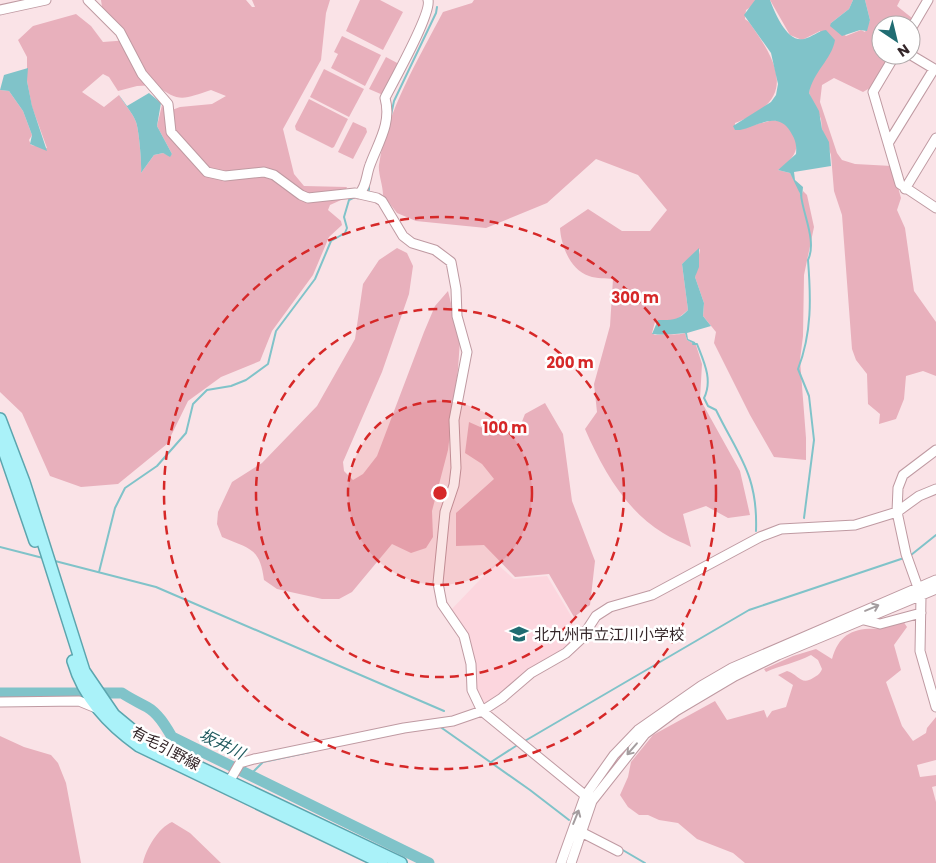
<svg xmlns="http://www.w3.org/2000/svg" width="936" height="863" viewBox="0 0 936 863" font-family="Poppins,'Noto Sans JP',sans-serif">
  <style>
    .built { fill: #fcd6de }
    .green { fill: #e8b0bc; fill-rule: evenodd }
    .water { fill: #80c3c9 }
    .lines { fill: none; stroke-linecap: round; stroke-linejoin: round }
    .stream { stroke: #80c3c9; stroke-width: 2 }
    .river { stroke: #80c3c9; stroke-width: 11 }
    .minor-casing { stroke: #bf9aa2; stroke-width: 11 }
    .major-casing { stroke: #5ca5ae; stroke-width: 14 }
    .minor { stroke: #fff; stroke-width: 9 }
    .major { stroke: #aaf2f9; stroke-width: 11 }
    .oneway { stroke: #a49d9f }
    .ring { fill: none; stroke: #d62828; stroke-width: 2.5; stroke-dasharray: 9 6 }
    .labels { text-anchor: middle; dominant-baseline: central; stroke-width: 5; stroke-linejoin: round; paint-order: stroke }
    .poi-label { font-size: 15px; fill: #342629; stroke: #fff; text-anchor: start }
    .street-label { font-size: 15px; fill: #342629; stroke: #fff }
    .water-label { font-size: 16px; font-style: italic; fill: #225b60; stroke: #fff }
    .centre { fill: #d62828; stroke: #fff; stroke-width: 2.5 }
    .ring-label { font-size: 15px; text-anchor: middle; font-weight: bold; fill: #d62828; stroke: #fff; stroke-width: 5; stroke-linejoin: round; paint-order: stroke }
  </style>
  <rect width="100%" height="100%" fill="#fae3e7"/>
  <path class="built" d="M496 563 514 579 547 576 573 619 572 635 571 642 557 654 526 670 494 698 483 704 475 693 472 663 449 612Z"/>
  <path class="green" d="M101 0H246L252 7H255L252 0H330L326 13 321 60 283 129 294 174 304 186 347 187 341 200 330 205 328 210 341 221 342 225 329 237 313 275 272 331 260 361 221 377 188 401 167 444 118 484 81 487 50 476 22 413 0 392V90L9 91 23 111 32 135 29 140 31 145 47 148 32 107 27 81V57L18 40 33 26 76 14 91 26 103 42 129 40 102 7ZM103 74 109 77 118 91 137 86 157 85C178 104 186 98 211 90L226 96 212 104 180 107 172 110 162 105 157 126 172 154 170 156 163 153 154 155 141 173C142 165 139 130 136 122 133 113 124 104 119 95L104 107 82 92Z
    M360 0H380L403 12 383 50 346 31Z
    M474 0H755L754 5 746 10 745 19 749 22C779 64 798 100 735 123V130L773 120 783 122C804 142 799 155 778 170L790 173 798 187 801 197 803 191 807 195 814 227 804 275 803 336 800 360 806 438V460L774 457 750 415 714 343 716 332 703 316 704 303 695 277 700 249 682 264 688 310 676 320 655 322 652 333 655 335C666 333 675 336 685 333L687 340 696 345 702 364 700 399 740 471 750 515 728 518 706 506 683 514 691 547C682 542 672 539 663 533 625 510 602 468 585 429L597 412 594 384 610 326 613 279C606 278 597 279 589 276 570 270 561 245 560 228L588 209 622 231H650L667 210 638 175 596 159 547 203 486 228 416 221 397 213 383 195C383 185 378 174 379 165 387 110 418 60 443 12L472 3Z
    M770 0H853L849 9 831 23 846 36 861 30 865 32 870 20 865 0H900L897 6 912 18 908 25H881V55H890L870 88 863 92 834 78 822 85 820 102 837 153 842 160 855 164 892 166 901 198 897 210 905 228 914 291 936 322V376L923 371 906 376 904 399 896 419 879 424 880 414 868 404 867 374 856 360 852 349 842 215 834 191 831 155 822 129 821 119 809 93 810 84 820 67V31L802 40 790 35Z
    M342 36 381 55 365 86 331 68 338 54 334 52Z
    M386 57 399 64 383 95 369 89Z
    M324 69 364 89 349 117 310 97Z
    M309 99 348 119 334 147 332 148 296 130 295 126Z
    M353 122 366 128 367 132 353 159 338 152Z
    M397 248 407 253 413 266 409 294 382 372 343 462 344 471 353 480 363 474 377 456 424 332 435 306 448 291 460 340 458 369 448 450 432 511 433 537 426 548 411 553 392 544 352 592 339 599H322L277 589 264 580C260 547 249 549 222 537L217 524 218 512 232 482 262 463 317 406 355 339 363 284 379 260Z
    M545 403 563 434 572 501 595 561 590 605 574 617 549 574 515 577 484 545 456 546V513L494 479 482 464 465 453 469 422 496 434H517L525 414Z
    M899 615 907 627 894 645 901 670 886 682 902 726 913 741 926 733 927 728 936 717V760L917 765 920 777 936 775V786L932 787 936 802V863H745L733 853 697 839 678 823 659 820 648 815H639L628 807 620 795 628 777 631 762 653 735 715 701 727 720 764 710 767 718 772 711 786 707 793 685 778 675 787 671C798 674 801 686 813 678 818 675 820 674 822 669L818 660 811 655C796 663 781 665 766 672L764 669 793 656 816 649 832 659C839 633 855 627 881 629L890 619Z
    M0 736 24 747 51 755 58 763 66 783 81 863H0Z
    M172 822 190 833 221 863H143C146 849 158 828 172 822Z"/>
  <path class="water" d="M755 0H770C775 13 787 43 804 39 812 37 818 31 826 30L835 40C832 59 813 72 809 93L819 111 822 129 829 142 831 166 794 172 795 180 803 187 802 198 790 173 778 170 796 154C797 144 795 139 790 131 777 111 758 126 740 130H735L733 126 771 102 776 95 778 84 771 53 744 15Z
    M853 0H865L870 20 867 31 860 30 842 36 830 26 831 23 849 9Z
    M28 68 27 81 32 106 47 151 30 144 32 135 23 111 9 91 0 90 4 75Z
    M149 93 161 103 157 126 172 154 170 157 163 153 154 155 141 173C142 165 139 130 136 122 133 113 124 104 119 95L127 106Z
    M699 248V267L695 277 704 303 703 316 711 326 687 333 688 339 695 342 696 345 687 340 685 333C681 334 656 335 652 334L658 320C671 320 678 321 688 310L682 264Z"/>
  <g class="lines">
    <path class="stream" d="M391 115 394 101 436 13 437 7
      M366 192 369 190V183
      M801 195C803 215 817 241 808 260 811 298 812 333 798 369L809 396 814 440 804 518
      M693 344H697C704 362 713 380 704 398L708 406 716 410C739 457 758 475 756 531
      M0 547 43 558
      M911 555 936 535
      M55 561 156 587 444 711
      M99 572 115 508 125 488 157 466 186 433 193 404 207 390 231 386 246 380 268 364 276 331 315 279 331 241 345 233 347 228 344 217 349 200 355 197
      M439 726 530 790 569 820
      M523 742 749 610 904 558
      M491 762 519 744
      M249 776 263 762 310 752
      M621 849 645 863"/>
    <path class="river" d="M0 693H122C131 699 138 702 147 707 158 713 166 727 172 737L429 863"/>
    <g class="minor-casing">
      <path id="minor" d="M88 0 120 32 142 74 168 104 171 132 207 172 225 176 264 172 274 175 301 195 308 198 355 193 377 198 382 201 403 236 412 243 435 250 451 262 456 289 457 316 467 352 454 420 456 468 454 485 445 512 438 583 442 604 464 636 471 664 472 690 482 711 592 801
        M0 10 46 0
        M911 29 928 0
        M895 55 873 92 900 184 936 208
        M911 55 936 70
        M889 142 934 69
        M905 189 936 138
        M359 194C367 186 366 175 370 165 378 143 392 123 385 98 393 82 432 13 428 0
        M936 450 903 475 898 488 897 512 906 554 921 596 920 651 936 707
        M864 620 880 624 921 613
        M0 702 79 701 96 708
        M226 787 240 763 254 759 404 728 453 721 482 711 502 698 531 673 566 653 581 639 596 616 610 607 652 595 760 537 781 529 855 525 897 512 919 496 936 489
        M581 832 618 851
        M561 863 585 796 614 755 638 730 701 686 732 668 936 580
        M571 863 592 801 645 734 676 711 735 676 778 655 936 589"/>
    </g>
    <g class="major-casing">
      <path id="major" d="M0 419 24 482 84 671 114 715 143 739 165 751 401 863
        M0 439 35 541
        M73 661C84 698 108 724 139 746L382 863"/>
    </g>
    <use href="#minor" class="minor"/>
    <use href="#major" class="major"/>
  </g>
  <defs><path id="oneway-shaft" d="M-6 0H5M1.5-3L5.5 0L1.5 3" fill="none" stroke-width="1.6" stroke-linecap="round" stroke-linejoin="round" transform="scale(1.25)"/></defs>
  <g class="oneway">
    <use href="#oneway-shaft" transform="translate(872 608) rotate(-23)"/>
    <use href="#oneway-shaft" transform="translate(632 749) rotate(131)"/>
    <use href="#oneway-shaft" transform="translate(576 817) rotate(-68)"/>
  </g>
  <circle cx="440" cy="493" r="92" fill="#d62828" fill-opacity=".12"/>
  <g class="ring">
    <circle cx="440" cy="493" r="92"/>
    <circle cx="440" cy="493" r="184"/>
    <circle cx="440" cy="493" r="276"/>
  </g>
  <defs>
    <g id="school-bare" transform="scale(1.5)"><path d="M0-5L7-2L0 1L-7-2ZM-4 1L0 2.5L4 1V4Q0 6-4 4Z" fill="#206c72" stroke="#fff" stroke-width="2.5" paint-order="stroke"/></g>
  </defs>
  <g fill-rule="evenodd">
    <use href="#school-bare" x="519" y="634"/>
  </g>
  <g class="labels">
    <g class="poi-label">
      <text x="534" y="634">北九州市立江川小学校</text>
    </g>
    <g class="street-label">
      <text transform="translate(166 748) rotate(28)">有毛引野線</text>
    </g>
    <g class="water-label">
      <text transform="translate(222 744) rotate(26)">坂井川</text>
    </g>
  </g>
  <circle cx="440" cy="493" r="8" class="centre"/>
  <g class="ring-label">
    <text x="635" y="303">300 m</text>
    <text x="570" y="368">200 m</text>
    <text x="505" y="433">100 m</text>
  </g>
  <g transform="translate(896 40) rotate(145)"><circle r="24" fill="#ffffff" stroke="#aea8a9"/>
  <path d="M0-4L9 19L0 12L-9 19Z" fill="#206c72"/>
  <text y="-8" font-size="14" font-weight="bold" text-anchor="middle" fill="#342629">N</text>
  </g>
</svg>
